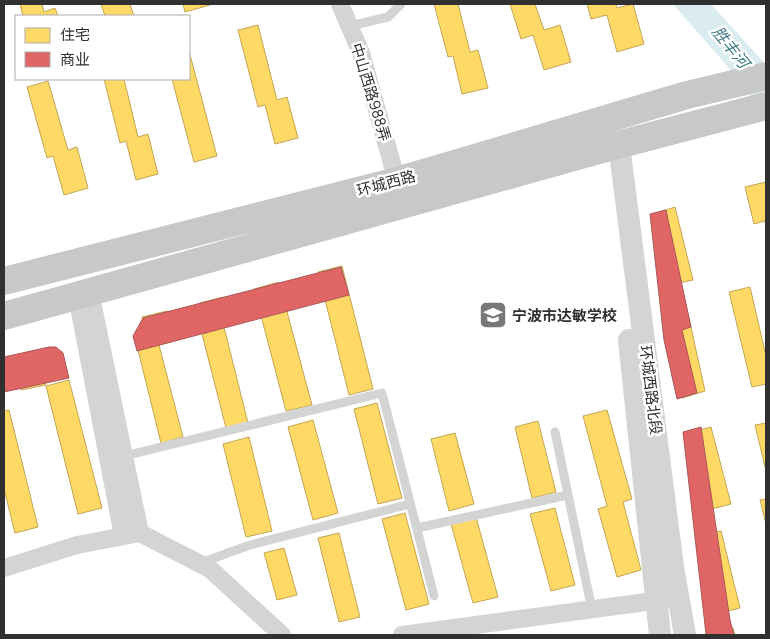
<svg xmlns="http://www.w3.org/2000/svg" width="770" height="639" viewBox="0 0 770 639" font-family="Manrope,'Noto Sans SC',sans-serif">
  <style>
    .water { fill: #daecef }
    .homes { fill: #ffd966; stroke: #c1a656 }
    .shops { fill: #e06666; stroke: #ab5656 }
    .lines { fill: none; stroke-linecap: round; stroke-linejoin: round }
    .service { stroke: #d4d4d4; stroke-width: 9 }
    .minor { stroke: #d4d4d4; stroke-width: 18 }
    .tertiary { stroke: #d4d4d4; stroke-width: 22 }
    .primary { stroke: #c8c8c8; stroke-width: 28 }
    .labels { text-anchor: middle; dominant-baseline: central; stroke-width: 5; stroke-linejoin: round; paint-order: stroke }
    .street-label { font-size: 15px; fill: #303030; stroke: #fff }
    .poi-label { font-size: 15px; font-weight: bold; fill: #303030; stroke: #fff; text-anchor: start }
    .water-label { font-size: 16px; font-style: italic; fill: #407c86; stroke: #fff }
  </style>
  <rect width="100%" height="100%" fill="#fff"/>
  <path class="water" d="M673 4H711L766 65V115L722 60Z"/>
  <path class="homes" d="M20 4H42L44 12 55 8 58 16H23Z
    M101 4H130L134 16H105Z
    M183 4H210V5L185 12Z
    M434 4H458L470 52 478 50 488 88 462 94 453 56 448 57Z
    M510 4H535L544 30 560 25 571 62 544 70 533 35 521 39Z
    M587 4H616L617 8 633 4 644 44 617 52 607 15 591 19Z
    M258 25 277 100 287 97 298 138 275 144 265 105 258 107 238 30Z
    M189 51 217 156 194 162 172 79H189Z
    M104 79H124L138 137 148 134 158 174 136 180 126 141 120 143Z
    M48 81 68 150 77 147 88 188 64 195 53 156 47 158 27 87Z
    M766 182V227L765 221 754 224 745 187Z
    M675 207 693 280 669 285 653 214Z
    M342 266 373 389 349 395 318 272Z
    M279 282 312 405 286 411 254 289Z
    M750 287 766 356V384L752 387 729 292Z
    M223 297 230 325 224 327 248 423 226 428 202 334 207 333 200 303Z
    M167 311 174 341 159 345 183 437 161 443 138 350 150 347 142 317Z
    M688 314 705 391 682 398 666 318Z
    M38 350 46 385 21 390 13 356Z
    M69 380 102 508 78 514 46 386Z
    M377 403 402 498 378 504 354 409Z
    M9 410 38 527 15 533 4 489V411Z
    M607 410 632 499 623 502 641 570 617 577 598 509 607 506 583 416Z
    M313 420 338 513 313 520 288 427Z
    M538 421 556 492 532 498 515 427Z
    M766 423V471L755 425Z
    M711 427 731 504 708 510 688 433Z
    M455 433 474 504 449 511 431 439Z
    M249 437 272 531 246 537 223 444Z
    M766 499V524L760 500Z
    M555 508 575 585 551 591 530 514Z
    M405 513 429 604 406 610 382 519Z
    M476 517 498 597 473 603 451 524Z
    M721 531 740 608 716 614 698 536Z
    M339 533 360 617 339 622 318 538Z
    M284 548 297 595 277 600 264 553Z
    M733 628 735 635H711V633Z"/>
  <path class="shops" d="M666 210 691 327 682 330 697 393 677 399 664 340 650 214Z
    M341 267 349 295 137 351 133 336 143 318Z
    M49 347H56L63 353 69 378 4 392V357Z
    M701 427 730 620 734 635 706 634 683 432Z"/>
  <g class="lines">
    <path class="service" d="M350 26 388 17 401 4
      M555 432 592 610
      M124 456 382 393 434 596
      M417 528 568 495
      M200 563 250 545 410 504"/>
    <path class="minor" d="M340 4 361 53 397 181
      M90 292 140 533
      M77 296 123 536
      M4 568 77 545 140 533 210 569 282 635
      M402 635 668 599"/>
    <path class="tertiary" d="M619 145 673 567 685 635
      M629 340 660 635"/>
    <path class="primary" d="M4 281 397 181 687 95 766 76
      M4 316 606 148 766 106"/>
  </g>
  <defs>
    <g id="school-square" transform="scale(1.4375)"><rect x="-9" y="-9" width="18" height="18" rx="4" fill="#787878" stroke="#fff"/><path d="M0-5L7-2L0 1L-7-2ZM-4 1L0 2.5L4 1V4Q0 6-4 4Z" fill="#fff"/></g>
  </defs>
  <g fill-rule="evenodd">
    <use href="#school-square" x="493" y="315"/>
  </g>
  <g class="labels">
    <g class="street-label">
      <text transform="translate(371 92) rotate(73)">中山西路988弄</text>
      <text transform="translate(386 183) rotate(-15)">环城西路</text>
      <text transform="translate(651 390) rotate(83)">环城西路北段</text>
    </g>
    <g class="poi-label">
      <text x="512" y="315">宁波市达敏学校</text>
    </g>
    <g class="water-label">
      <text transform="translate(731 47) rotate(51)">胜丰河</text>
    </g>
  </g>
  <rect width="770" height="639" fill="none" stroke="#303030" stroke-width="10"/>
  <rect x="15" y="15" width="175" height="65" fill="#ffffff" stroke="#acacac"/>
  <rect x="25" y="28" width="25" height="15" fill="#ffd966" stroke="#acacac"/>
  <text x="60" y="40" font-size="15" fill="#303030">住宅</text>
  <rect x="25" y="52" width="25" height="15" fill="#e06666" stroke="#acacac"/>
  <text x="60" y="65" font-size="15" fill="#303030">商业</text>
</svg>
